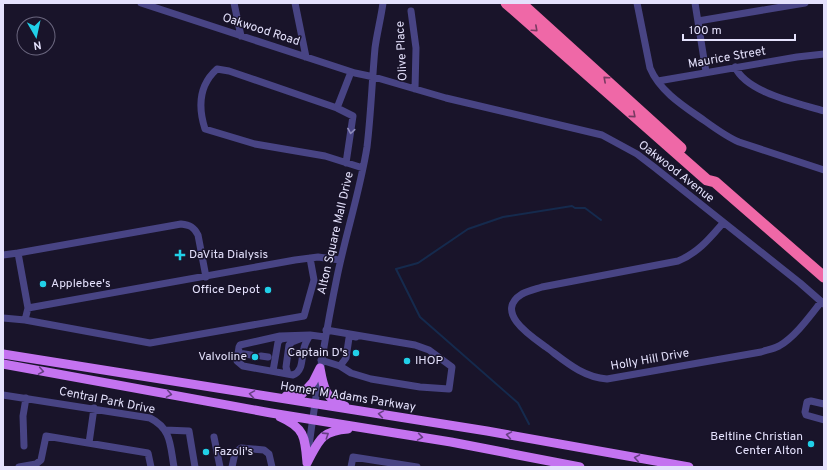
<svg xmlns="http://www.w3.org/2000/svg" width="827" height="470" viewBox="0 0 827 470" font-family="Overpass,sans-serif">
  <style>
    .lines { fill: none; stroke-linecap: round; stroke-linejoin: round }
    .stream { stroke: #152a4d; stroke-width: 2 }
    .minor { stroke: #484484; stroke-width: 7 }
    .major { stroke: #c473f0; stroke-width: 9 }
    .highway { stroke: #ef68a7; stroke-width: 11 }
    .oneway { stroke: #793a62 }
    .oneway2 { stroke: #8e8bba }
    .oneway3 { stroke: #663f83 }
    .poi-dot { fill: #21d0e8; stroke: #19142a; stroke-width: 1.5 }
    .labels { text-anchor: middle; dominant-baseline: central; stroke-width: 3; stroke-linejoin: round; paint-order: stroke }
    .street-label { font-size: 12px; fill: #e4e1fc; stroke: #19142a }
    .poi-label { font-size: 12px; fill: #e4e1fc; stroke: #19142a; text-anchor: start }
  </style>
  <rect width="100%" height="100%" fill="#19142a"/>
  <g class="lines">
    <path class="stream" d="M529 424 518 403 420 317 396 269 418 263 468 229 503 217 572 206 575 208H585L601 220"/>
    <path class="minor" d="M141 3 355 73 374 77 446 98 602 135 637 154 654 167 800 283 824 304
      M234 3 241 36
      M295 3 306 57
      M637 3 650 68C660 92 685 107 705 121 716 129 727 137 739 142L824 170
      M695 3 706 72
      M411 11 416 48 415 89
      M698 21 805 3
      M735 67C747 93 798 103 824 111
      M351 72 337 108 229 71 217 69C199 85 198 107 205 129L255 144 325 156 363 168
      M658 81 797 57 824 54
      M337 108 353 116 346 163
      M723 223C710 238 698 253 678 261L542 287C536 289 528 291 522 294 493 312 532 337 546 347 565 361 582 377 607 379L761 352C767 350 773 349 779 346 795 337 810 316 821 302
      M18 253 181 224C190 225 194 227 198 235L206 277
      M3 255 18 253 28 308
      M3 318 25 320 28 308 295 260 318 257 340 260
      M25 320 150 343 304 316 314 280 310 258
      M310 335C308 339 305 343 304 348 301 357 304 371 293 375L243 366 237 361 239 347 240 345 280 336Z
      M238 353 251 355
      M261 356 268 357
      M321 360 340 366 351 373 371 379 420 387 449 389 452 367 429 350 415 345 326 330
      M340 366 346 358 349 338 352 336 356 337
      M273 371 278 342 281 339 287 338
      M288 374 286 367 289 345 292 342 310 335 325 337
      M3 395 150 418C172 429 170 446 174 467
      M824 404 811 401 807 402 805 412 806 415 824 420
      M165 430 189 431 195 467
      M214 437 220 467
      M89 443 94 408
      M24 446 23 416 26 398
      M308 453C316 394 325 335 337 277 346 233 360 191 367 147 371 114 372 81 375 48 377 33 381 18 383 3
      M19 467 36 464 41 460 46 436 148 453 151 467
      M232 467 235 453 241 448 264 450 269 454 272 467
      M351 467 353 457 417 467"/>
    <path class="major" d="M3 354 487 431 689 467
      M3 364 271 413 451 442 580 467
      M320 368C323 385 325 400 345 406
      M286 396 302 394 313 382 320 368
      M280 417C305 428 305 437 307 463
      M307 463C319 441 320 431 348 429"/>
    <path class="highway" d="M506 3 707 180 715 182 824 277
      M521 3 681 148"/>
  </g>
  <defs><path id="oneway-chevron" d="M-2-3.5L2.5 0L-2 3.5" fill="none" stroke-width="1.6" stroke-linecap="round" stroke-linejoin="round"/></defs>
  <g class="oneway">
    <use href="#oneway-chevron" transform="translate(535 29) rotate(42)"/>
    <use href="#oneway-chevron" transform="translate(606 79) rotate(-138)"/>
    <use href="#oneway-chevron" transform="translate(633 115) rotate(41)"/>
  </g>
  <use class="oneway2" href="#oneway-chevron" transform="translate(351 131) rotate(99)"/>
  <g class="oneway3">
    <use href="#oneway-chevron" transform="translate(41 371) rotate(10)"/>
    <use href="#oneway-chevron" transform="translate(169 394) rotate(10)"/>
    <use href="#oneway-chevron" transform="translate(252 394) rotate(-171)"/>
    <use href="#oneway-chevron" transform="translate(381 414) rotate(-171)"/>
    <use href="#oneway-chevron" transform="translate(326 435) rotate(-33)"/>
    <use href="#oneway-chevron" transform="translate(509 435) rotate(-170)"/>
    <use href="#oneway-chevron" transform="translate(420 437) rotate(9)"/>
    <use href="#oneway-chevron" transform="translate(637 458) rotate(-170)"/>
  </g>
  <g class="poi-dot">
    <path d="M178 249h4v4h4v4h-4v4h-4v-4h-4v-4h4z"/>
    <circle cx="43" cy="284" r="4"/>
    <circle cx="268" cy="290" r="4"/>
    <circle cx="356" cy="353" r="4"/>
    <circle cx="255" cy="357" r="4"/>
    <circle cx="407" cy="361" r="4"/>
    <circle cx="811" cy="444" r="4"/>
    <circle cx="206" cy="452" r="4"/>
  </g>
  <g class="labels">
    <g class="street-label">
      <text transform="translate(261 30) rotate(18)">Oakwood Road</text>
      <text transform="translate(402 51) rotate(-93)">Olive Place</text>
      <text transform="translate(727 58) rotate(-10)">Maurice Street</text>
      <text transform="translate(676 172) rotate(38)">Oakwood Avenue</text>
      <text transform="translate(336 233) rotate(-77)">Alton Square Mall Drive</text>
      <text transform="translate(650 360) rotate(-10)">Holly Hill Drive</text>
      <text transform="translate(348 397) rotate(9)">Homer M Adams Parkway</text>
      <text transform="translate(107 401) rotate(11)">Central Park Drive</text>
    </g>
    <g class="poi-label">
      <text x="189" y="255">DaVita Dialysis</text>
      <text x="51" y="284">Applebee's</text>
      <text x="260" y="290" text-anchor="end">Office Depot</text>
      <text x="348" y="353" text-anchor="end">Captain D's</text>
      <text x="247" y="357" text-anchor="end">Valvoline</text>
      <text x="415" y="361">IHOP</text>
      <text x="803" y="437" text-anchor="end">Beltline Christian<tspan x="803" dy="14">Center Alton</tspan></text>
      <text x="214" y="452">Fazoli's</text>
    </g>
  </g>
  <rect width="827" height="470" fill="none" stroke="#e4e1fc" stroke-width="8"/>
  <g transform="translate(36 36) rotate(171)"><circle r="19" fill="#19142a" stroke="#6a667e"/>
  <path d="M0-3L7 15L0 10L-7 15Z" fill="#21d0e8"/>
  <text y="-6" font-size="11" font-weight="bold" text-anchor="middle" fill="#e4e1fc">N</text>
  </g>
  <path d="M683 34v6h112v-6" fill="none" stroke="#e4e1fc" stroke-width="2"/>
  <text x="689" y="34" font-size="12" fill="#e4e1fc" stroke="#19142a" stroke-width="3" paint-order="stroke">100 m</text>
</svg>
